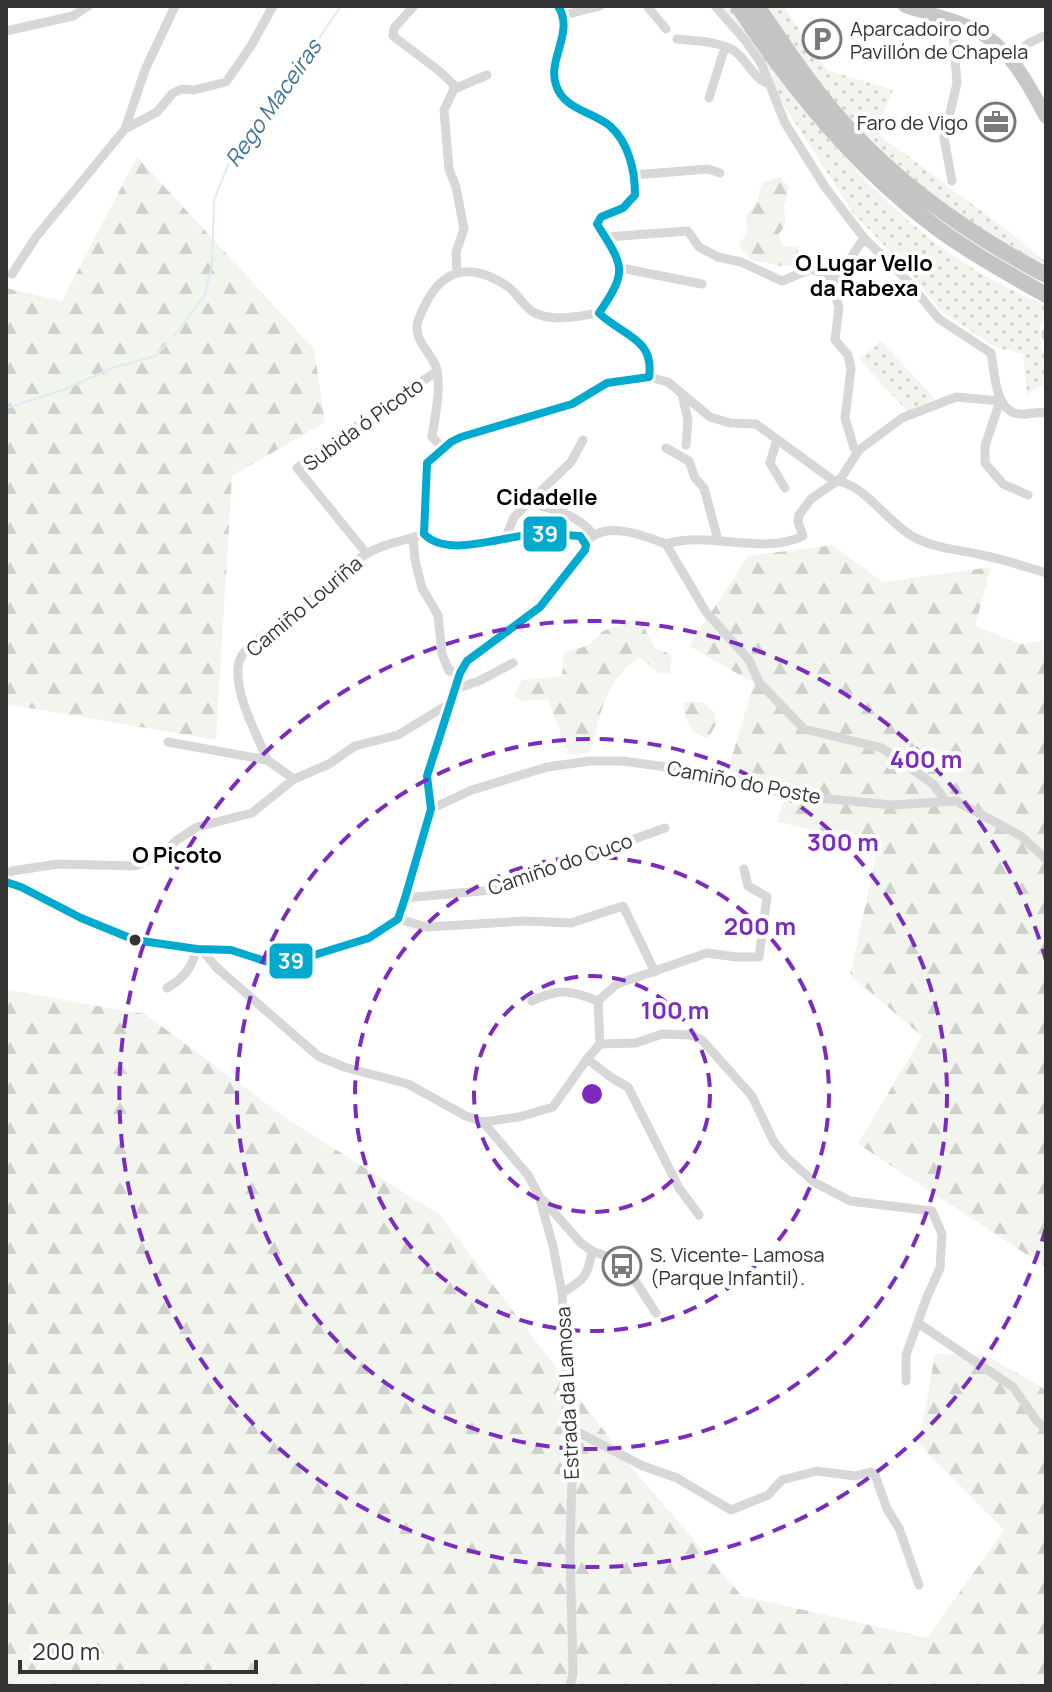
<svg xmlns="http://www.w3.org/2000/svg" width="1052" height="1692" viewBox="0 0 1052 1692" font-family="Manrope,sans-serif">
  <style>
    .grass { fill: url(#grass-dots) }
    .forest { fill: url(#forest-firs) }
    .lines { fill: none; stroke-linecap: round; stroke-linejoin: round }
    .stream { stroke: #ddebf3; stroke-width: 2 }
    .minor { stroke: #d7d7d7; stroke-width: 9 }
    .trunk { stroke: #c7c7c7; stroke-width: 14 }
    .motorway { stroke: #c4c4c4; stroke-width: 16 }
    .bus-1-casing { stroke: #fff; stroke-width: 14 }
    .bus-1 { stroke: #00a9ce; stroke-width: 8 }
    .ring { fill: none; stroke: #7b2cbf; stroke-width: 4; stroke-dasharray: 14 10 }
    .bus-dot { fill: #333; stroke: #fff; stroke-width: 3 }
    .labels { text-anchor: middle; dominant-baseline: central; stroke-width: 8; stroke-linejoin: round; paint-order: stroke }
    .poi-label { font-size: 20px; fill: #333; stroke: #fff; text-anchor: start }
    .street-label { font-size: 20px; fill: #333; stroke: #fff }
    .water-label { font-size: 22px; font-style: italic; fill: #3f7597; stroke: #fff }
    .neighbourhood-label { font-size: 22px; font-weight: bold; fill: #000; stroke: #fff }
    .centre { fill: #7b2cbf; stroke: #fff; stroke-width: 4 }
    .ring-label { font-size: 24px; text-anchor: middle; font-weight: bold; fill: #7b2cbf; stroke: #fff; stroke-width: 8; stroke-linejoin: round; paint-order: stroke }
    .line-badge { stroke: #fff; stroke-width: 3 }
    .badge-label { font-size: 22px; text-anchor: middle; font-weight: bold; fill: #fff }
  </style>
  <defs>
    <pattern id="grass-dots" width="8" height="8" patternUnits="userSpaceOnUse" patternTransform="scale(2)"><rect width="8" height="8" fill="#f1f5ed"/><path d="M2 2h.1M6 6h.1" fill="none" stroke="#cfd2cc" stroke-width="1.8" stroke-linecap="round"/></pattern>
    <pattern id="forest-firs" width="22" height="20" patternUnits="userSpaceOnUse" patternTransform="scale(2)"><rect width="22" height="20" fill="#f1f5ed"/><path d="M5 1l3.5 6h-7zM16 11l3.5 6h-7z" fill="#cfd2cc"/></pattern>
  </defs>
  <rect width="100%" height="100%" fill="#fff"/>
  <path class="grass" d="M720 6H730C812 127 905 251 1046 305V317L1040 326 1041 349 1046 352V383L1027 394 1023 354 995 347 940 310 908 270 854 214Z
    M763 6H783L827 70 893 90 875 132 1007 230 1046 262V268C959 223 875 159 815 81 796 58 780 31 763 6Z
    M881 341 935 399 908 412 859 359Z"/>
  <path class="forest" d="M137 157 314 349 325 422 232 476 216 740 6 704V288L62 301Z
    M779 177 789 186 784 208 786 224 778 235 783 246 798 247 799 264C780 270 771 262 751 260L739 245 747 233 746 215 757 202 762 183Z
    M832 545 883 582 991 567 975 626 1021 644 1046 640V1267L858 1144 922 1036 850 975 879 844 777 822 787 789 728 770 754 683 689 646 748 556Z
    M634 620 643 625 655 648 672 655 670 673H660L639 657C600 687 603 711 590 753L568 754 548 699 522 701 514 696 522 680 562 676 564 653 589 645 603 631Z
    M683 702H702L715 713 717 723 708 738C689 733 685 721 683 702Z
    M6 990 145 1014 287 1119 440 1215 634 1470 742 1596 927 1638 1004 1530 919 1444 935 1354 986 1355 1046 1390V1686H6Z"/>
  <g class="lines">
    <path class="stream" d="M173 337 205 295 212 265 214 200 231 158 265 118 341 6
      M6 408 63 390 112 368 156 356 167 343"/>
    <path class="minor" d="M414 6 394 28 393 36 438 70 453 84 454 89 444 110 449 169 456 187 464 229 456 252 457 272
      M647 6 666 29
      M715 6 744 39 761 63 785 123 825 187 864 238 905 278 939 319 991 353C995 372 994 412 1020 414 1029 415 1037 411 1046 413
      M564 15 600 6
      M6 31 73 16 88 6
      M677 39C694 41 717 41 733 50 747 59 753 79 769 84
      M1010 58 1029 43 1046 35
      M454 89 487 75
      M709 98 725 47
      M125 129 145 70 175 6
      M634 175 708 169 720 173
      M952 181 944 138 957 83 952 22
      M606 237 688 231 699 247 718 257 741 262 782 281 811 269 836 280
      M621 268 702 284
      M12 274 36 237 125 129 157 112 173 93 182 89 194 90 226 82 251 46 273 6
      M1046 333V336
      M649 377 668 382 710 417 730 423 756 424 834 481C863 481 889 525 914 537 935 549 963 550 986 556 1007 560 1026 567 1046 573
      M682 394 688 420 686 445
      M777 439 770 463 785 488
      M666 448 689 461 695 478 704 488 718 540
      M854 448 845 418 851 369 848 355 835 340 839 307 834 291 836 280 864 238
      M444 449 432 437C435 416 441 391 437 370 433 354 416 344 417 326 418 318 422 311 426 303 445 266 473 264 507 286 517 292 522 305 533 312 553 323 578 316 599 313
      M529 502C554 510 577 514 593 534
      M413 537 415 560 422 588 438 615 442 654 449 671 460 673
      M505 539 514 517 571 462 583 440
      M586 542C606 520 642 535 666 544
      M666 544C709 530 761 556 803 536L798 522 799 515 811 499 841 478 859 450 902 418 956 397 1000 401 985 446V463L1003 484 1028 495
      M666 544 706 612 749 660 759 682 804 729 882 748 933 784 945 800
      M367 554 297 468 437 371
      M455 689 479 681 513 663
      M168 742 267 760 294 779
      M267 760C256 731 236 699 238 667 240 644 276 630 291 618 316 597 337 572 366 554 384 543 404 541 424 534
      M431 809 472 790 547 767 590 761H623L717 774 789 795 892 805 956 801 1021 836 1046 859
      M6 875 12 871 58 864 135 866 162 854 177 840 197 827 252 813 294 779 329 764 355 746 398 735 452 702
      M6 882 21 887 81 918 135 940 197 949 231 950 268 962 295 961 369 938 398 919 405 898 431 809 427 776 460 673 467 661 540 607 585 550 586 545 580 536C563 535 546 533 529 535 500 537 447 558 424 534L427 463 451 442 461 437 572 404 607 383 649 377C655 338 621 335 599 313 629 270 623 266 597 224L601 217 623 208 635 195C635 171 629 143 610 126 593 112 563 109 556 85 547 59 575 32 558 6
      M405 898 492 890 665 828
      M398 919 427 927 525 921 571 923 623 906 655 972
      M202 950 216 967 318 1056 344 1067 408 1084 466 1116 483 1122 519 1117 553 1107 587 1059
      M167 988C184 978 191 969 197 949
      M532 1001C559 988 570 990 598 1001L600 1044
      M598 1001 617 984 707 953 736 957H759L767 897 748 886 744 869
      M483 1122 528 1175 539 1196 553 1246 562 1293 566 1363V1426L572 1480 570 1548 573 1674 570 1686
      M543 1200 581 1243 592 1251 623 1262 656 1313
      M699 1215 679 1188 628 1087 612 1078 587 1059 600 1044 636 1043 662 1034 691 1035 702 1040 752 1096 774 1142 785 1156 814 1182 850 1201 932 1211 942 1234 940 1268 927 1297 906 1355V1381
      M562 1293C584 1280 588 1276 592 1251
      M918 1323 1013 1387 1037 1421 1046 1429
      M566 1426 643 1466 677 1478 731 1510 768 1495 782 1480 817 1471 855 1476 871 1472 875 1475 887 1509 899 1528 919 1585"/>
    <path class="trunk" d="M905 6C928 14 955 19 976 30 1011 49 1028 84 1046 117"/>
    <path class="motorway" d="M738 6C793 90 856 167 937 228 971 253 1009 274 1046 295
      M757 6C786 48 814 92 849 129 904 189 974 237 1046 275"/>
    <g class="bus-1-casing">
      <path id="bus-1" d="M6 882 21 887 81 918 135 940 197 949 231 950 268 962 295 961 369 938 398 919 405 898 431 809 427 776 460 673 467 661 540 607 585 550 586 545 580 536C563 535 546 533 529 535 500 537 447 558 424 534L427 463 451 442 461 437 572 404 607 383 649 377C655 338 621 335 599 313 629 270 623 266 597 224L601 217 623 208 635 195C635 171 629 143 610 126 593 112 563 109 556 85 547 59 575 32 558 6"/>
    </g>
    <use href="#bus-1" class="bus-1"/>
  </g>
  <g class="ring">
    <circle cx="592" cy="1094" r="118"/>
    <circle cx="592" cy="1094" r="237"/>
    <circle cx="592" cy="1094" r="355"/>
    <path d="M1046 1228A473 473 0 1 1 1046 960"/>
  </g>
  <defs>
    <g id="parking-ring" transform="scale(2)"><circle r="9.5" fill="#fff" stroke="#7a7a7a" stroke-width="1.5"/><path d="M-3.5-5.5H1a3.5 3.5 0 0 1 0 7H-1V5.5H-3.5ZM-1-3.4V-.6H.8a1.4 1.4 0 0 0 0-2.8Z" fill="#7a7a7a"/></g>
    <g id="office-ring" transform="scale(2)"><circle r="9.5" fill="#fff" stroke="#7a7a7a" stroke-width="1.5"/><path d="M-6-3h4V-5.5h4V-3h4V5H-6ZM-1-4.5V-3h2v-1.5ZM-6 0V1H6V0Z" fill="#7a7a7a"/></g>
    <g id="bus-ring" transform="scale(2)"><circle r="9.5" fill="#fff" stroke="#7a7a7a" stroke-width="1.5"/><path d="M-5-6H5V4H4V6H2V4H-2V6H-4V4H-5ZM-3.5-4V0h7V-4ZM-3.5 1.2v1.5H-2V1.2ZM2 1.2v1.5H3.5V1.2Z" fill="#7a7a7a"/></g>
  </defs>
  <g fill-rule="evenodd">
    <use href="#parking-ring" x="822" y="39"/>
    <use href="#office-ring" x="996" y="122"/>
    <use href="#bus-ring" x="622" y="1266"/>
  </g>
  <circle class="bus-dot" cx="135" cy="940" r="7"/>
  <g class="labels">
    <g class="poi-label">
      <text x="850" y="28">Aparcadoiro do<tspan x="850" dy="23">Pavillón de Chapela</tspan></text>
      <text x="968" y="122" text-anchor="end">Faro de Vigo</text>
      <text x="650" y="1254">S. Vicente- Lamosa<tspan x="650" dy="23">(Parque Infantil).</tspan></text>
    </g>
    <g class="street-label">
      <text transform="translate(363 424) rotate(-36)">Subida ó Picoto</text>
      <text transform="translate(304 606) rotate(-40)">Camiño Louriña</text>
      <text transform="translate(744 782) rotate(11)">Camiño do Poste</text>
      <text transform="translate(560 864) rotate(-19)">Camiño do Cuco</text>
      <text transform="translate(567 1393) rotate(-93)">Estrada da Lamosa</text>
    </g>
    <g class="water-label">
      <text transform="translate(273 103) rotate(-55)">Rego Maceiras</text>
    </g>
    <g class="neighbourhood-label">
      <text x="864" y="263">O Lugar Vello<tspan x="864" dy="25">da Rabexa</tspan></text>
      <text x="547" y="497">Cidadelle</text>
      <text x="177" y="855">O Picoto</text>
    </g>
  </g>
  <circle cx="592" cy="1094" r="12" class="centre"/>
  <g class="ring-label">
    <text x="926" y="768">400 m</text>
    <text x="843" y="851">300 m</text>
    <text x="760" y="935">200 m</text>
    <text x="675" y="1019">100 m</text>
  </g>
  <g class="line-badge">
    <rect x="522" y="515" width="46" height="38" rx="8" fill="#00a9ce"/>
    <rect x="268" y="942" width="46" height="38" rx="8" fill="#00a9ce"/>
  </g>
  <g class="badge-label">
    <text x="545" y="542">39</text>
    <text x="291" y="969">39</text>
  </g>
  <rect width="1052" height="1692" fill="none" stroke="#333333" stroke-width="16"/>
  <path d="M20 1660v12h236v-12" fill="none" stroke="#333333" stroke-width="4"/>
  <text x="32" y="1660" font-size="24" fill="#333333" stroke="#ffffff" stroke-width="6" paint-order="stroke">200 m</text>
</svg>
